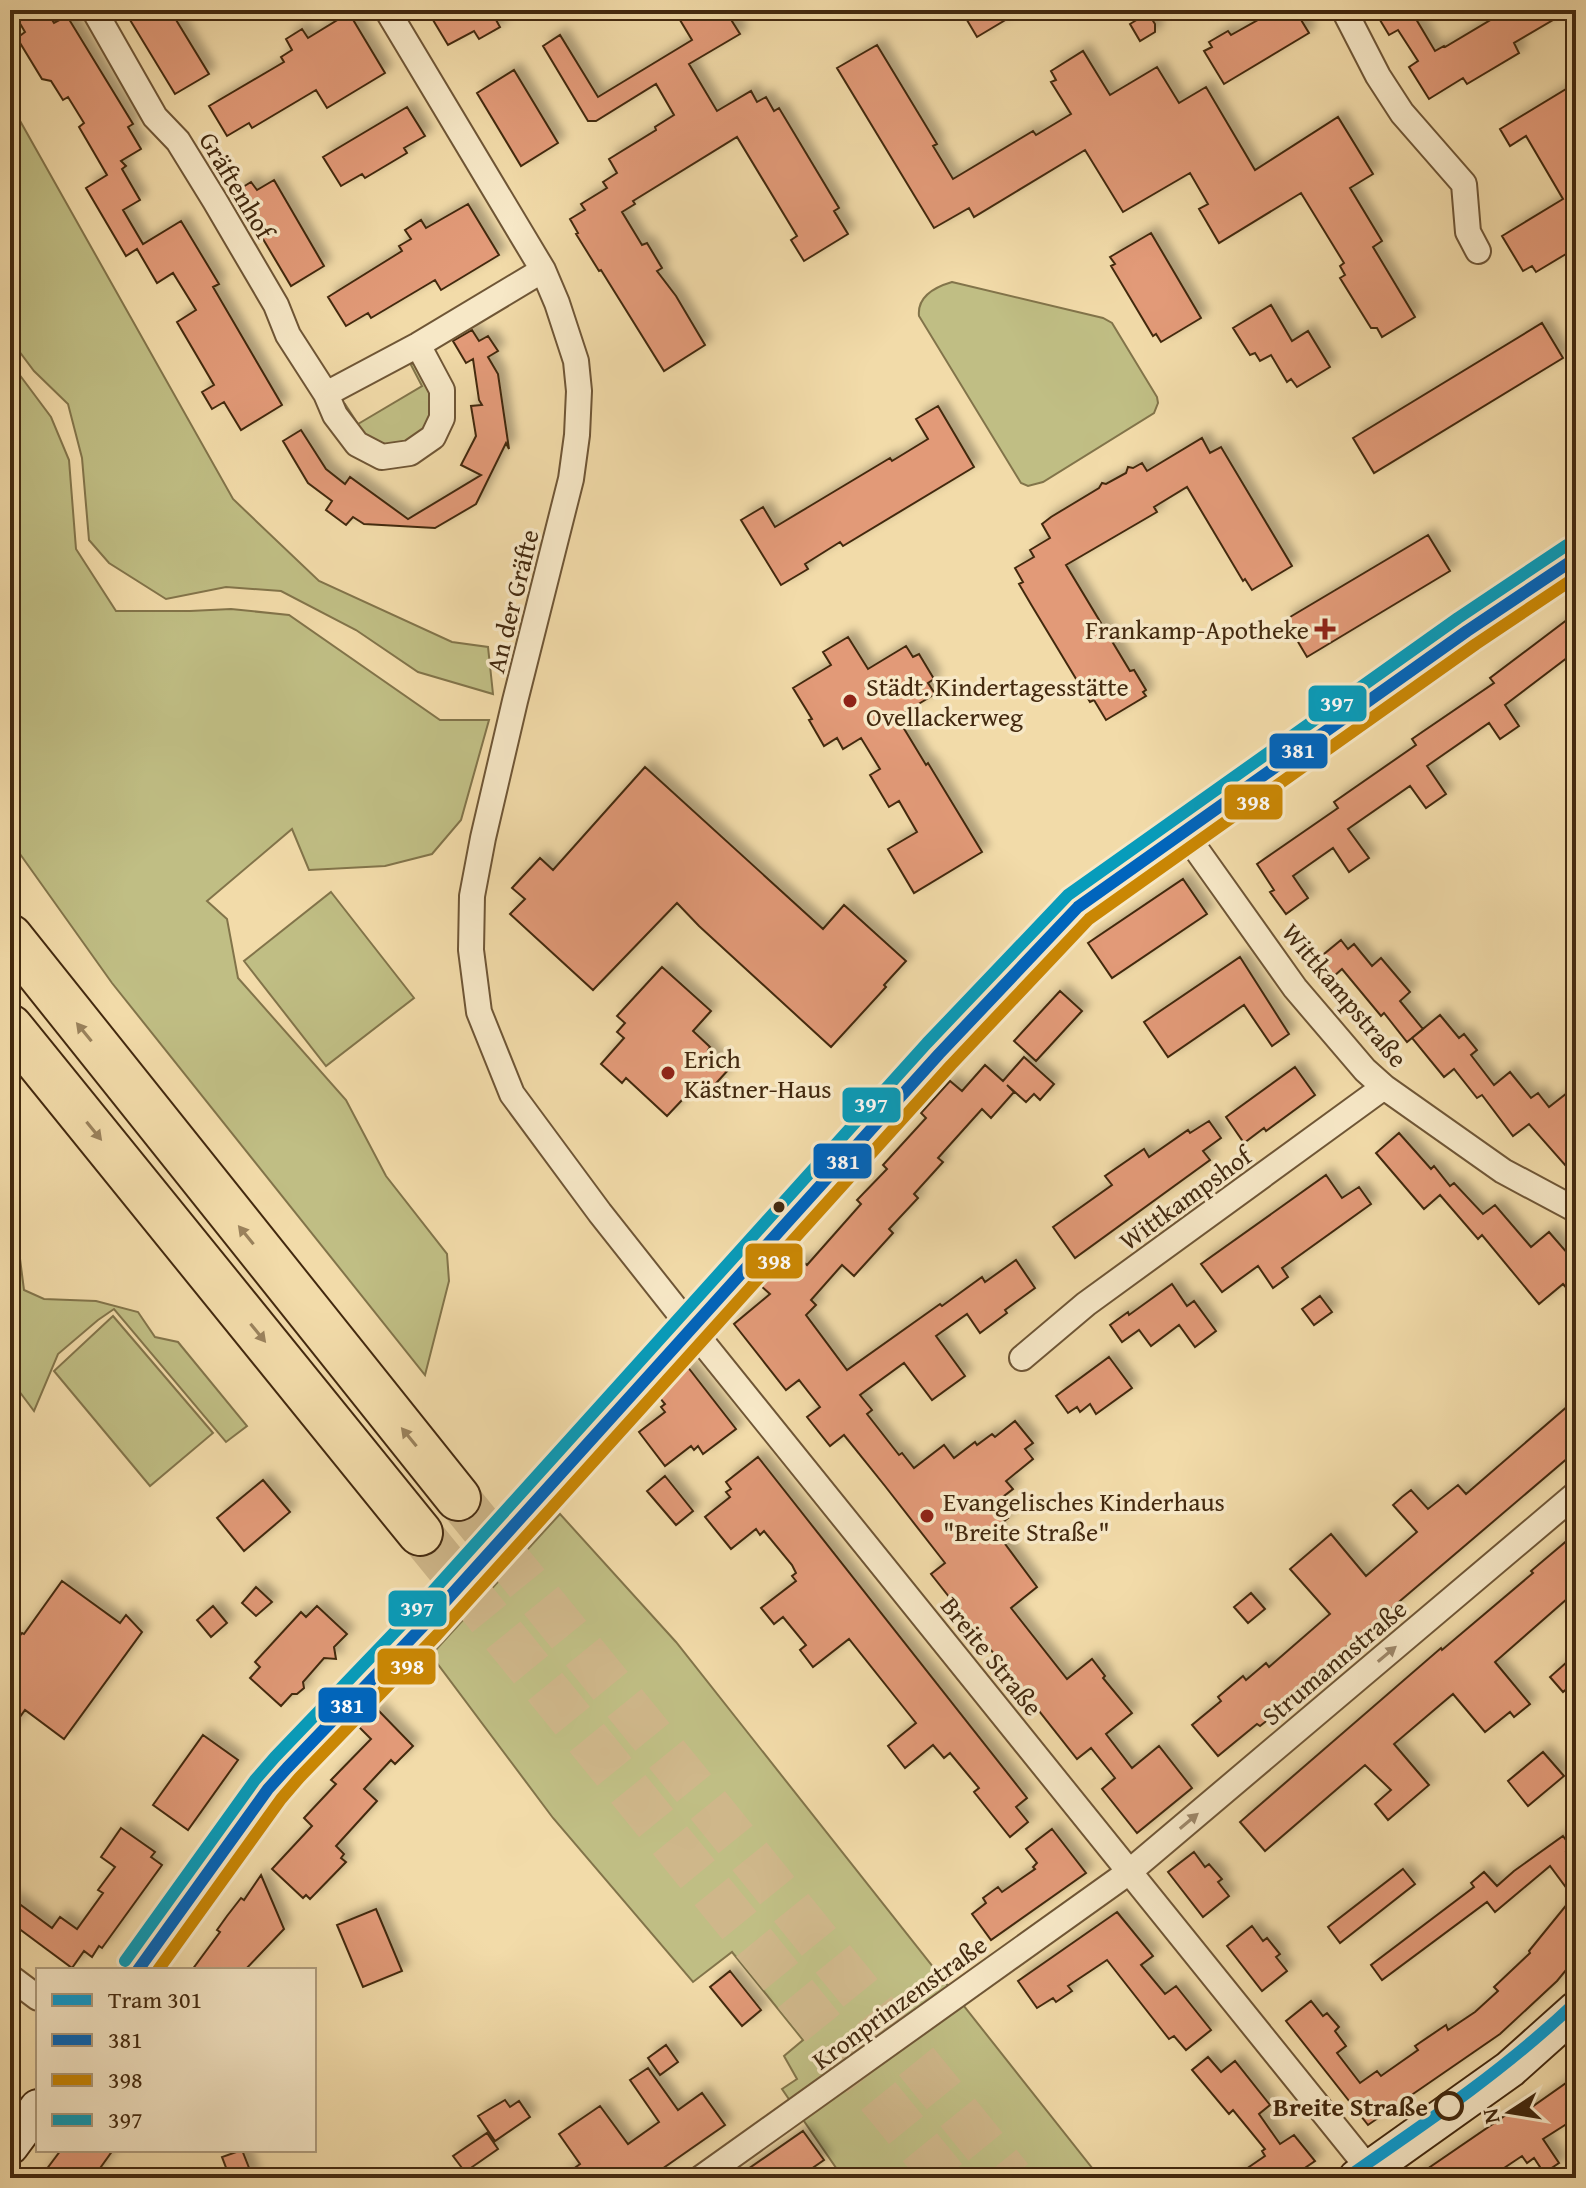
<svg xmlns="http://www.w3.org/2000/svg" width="1586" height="2188" viewBox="0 0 1586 2188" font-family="'Gentium Book Plus',serif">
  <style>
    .green { fill: #c0be84; stroke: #82744a; stroke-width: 2 }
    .building { fill: #e29a78; stroke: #43290f; stroke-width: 2; filter: url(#shadow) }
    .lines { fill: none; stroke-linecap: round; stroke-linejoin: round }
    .highway-tunnel { stroke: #cfb78a; stroke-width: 44; stroke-dasharray: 44 22; stroke-linecap: butt }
    .street-casing { stroke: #6f5636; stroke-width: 28 }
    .secondary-casing { stroke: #43290f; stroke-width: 40 }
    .highway-casing { stroke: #43290f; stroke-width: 48 }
    .street { stroke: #f7e8c7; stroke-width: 24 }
    .secondary { stroke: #f7e8c7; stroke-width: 36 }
    .highway { stroke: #f2dba9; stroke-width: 44 }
    .bus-1-casing { stroke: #f7e8c7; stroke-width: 18 }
    .bus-2-casing { stroke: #f7e8c7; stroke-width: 18 }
    .bus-3-casing { stroke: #f7e8c7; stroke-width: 18 }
    .bus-1 { stroke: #0065bd; stroke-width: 12 }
    .bus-2 { stroke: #ca8704; stroke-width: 12 }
    .bus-3 { stroke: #079cbb; stroke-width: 12 }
    .tram-1-casing { stroke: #f7e8c7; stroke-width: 18 }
    .tram-1 { stroke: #0a9dd3; stroke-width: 12 }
    .oneway { fill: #9a825c }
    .oneway2 { fill: #9d886b }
    .poi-dot { fill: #8f2418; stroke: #f7e8c7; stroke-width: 3 }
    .bus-dot { fill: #43290f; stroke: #f7e8c7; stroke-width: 3 }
    .stop-dot { fill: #f7e8c7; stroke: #43290f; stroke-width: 4 }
    .labels { text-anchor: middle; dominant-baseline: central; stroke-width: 7; stroke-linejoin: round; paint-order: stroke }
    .street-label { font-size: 26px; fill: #43290f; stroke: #f7e8c7 }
    .poi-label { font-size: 26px; fill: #43290f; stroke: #f7e8c7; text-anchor: start }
    .stop-label { font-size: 26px; font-weight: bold; fill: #43290f; stroke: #f7e8c7; text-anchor: end }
    .line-badge { stroke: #f7e8c7; stroke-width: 3 }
    .badge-label { font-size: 22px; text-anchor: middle; font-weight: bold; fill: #fff }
  </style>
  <defs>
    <filter id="shadow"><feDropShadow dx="7" dy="-7" stdDeviation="4" flood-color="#0004"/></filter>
  </defs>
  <rect width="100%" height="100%" fill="#f2dba9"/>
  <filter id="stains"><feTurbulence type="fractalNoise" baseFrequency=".0025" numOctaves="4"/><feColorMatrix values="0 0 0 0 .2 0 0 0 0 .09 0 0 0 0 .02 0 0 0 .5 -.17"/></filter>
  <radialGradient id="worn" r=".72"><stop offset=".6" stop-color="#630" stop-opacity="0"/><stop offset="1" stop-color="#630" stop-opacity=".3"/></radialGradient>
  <path class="green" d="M10 103 233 499 319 581 452 642 488 647 493 694 418 672 356 630 281 591 226 587 166 599 109 563 89 540 82 458 68 404 34 371 10 339Z
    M952 282 1103 318 1112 323 1157 397 1158 403 1154 413 1043 482 1028 486 1021 483 919 316C917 297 935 287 952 282Z
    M10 362 51 417 69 460 76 549 116 611H190L231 609 289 615 440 720H489L461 820 432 854 385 866 309 870 292 829 207 901 227 919 238 978 346 1100 386 1176 447 1254 449 1281 425 1375 112 983 10 840Z
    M414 362C422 375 432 388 432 402 433 422 415 444 395 447 388 448 378 444 370 443L341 406 345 404 358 424 422 386 411 365Z
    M331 892 414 998 326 1066 244 961Z
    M10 1230 19 1251 24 1290 44 1299 96 1301 138 1312 155 1337 178 1342 247 1426 226 1442 114 1309 98 1320 58 1354 34 1411 10 1379Z
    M113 1316 213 1433 150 1486 54 1371Z
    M560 1514 676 1642 1100 2178H843L782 2089 797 2079 784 2056 803 2040 732 1952 693 1982 553 1818 431 1655Z"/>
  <path class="building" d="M12 10H46L54 23 67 16 133 124 128 127 141 149 121 161 126 166 122 169 140 200 123 210 143 244 181 221 219 284 213 287 282 405 241 430 224 402 212 409 202 392 214 385 177 322 196 310 173 273 157 283 137 249 126 256 86 188 107 175 79 127 84 123 68 97 63 100 51 81 42 79 17 38 25 32Z
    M124 10H170L209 74 175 94Z
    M427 10H508L495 18 500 27 479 39 474 31 448 45Z
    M674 10H725L740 34 689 64 717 111 751 91 757 102 766 97 774 111 779 108 839 208 834 211 848 234 804 261 791 240 797 236 737 137 633 201 635 204 622 212 642 245 647 243 662 268 657 271 676 296 705 345 664 371 601 270 599 271 576 234 578 233 570 219 585 210 581 204 607 188 603 182 617 173 609 159 656 130 655 127 674 115 656 84 596 121H588L543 46 560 35 598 97 692 40Z
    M961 10H1022L977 37Z
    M1259 10H1295L1309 33 1224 84 1204 51 1212 47 1209 42 1228 31 1231 35 1263 17Z
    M1374 10H1431L1416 19 1435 51 1444 46 1445 47 1497 16 1494 10H1570L1514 43 1519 53 1467 84 1463 78 1429 99 1409 67 1418 61 1398 30 1389 35Z
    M349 13 385 73 327 108 316 90 252 128 249 123 227 136 209 106 284 62 281 57 292 50 286 39 302 29 308 38Z
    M1148 13 1155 24V32L1140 41 1130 24Z
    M877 45 937 144 933 146 953 179 1033 131 1036 135 1071 114 1051 82 1056 80 1051 71 1083 51 1110 95 1157 67 1179 103 1206 87 1255 170 1338 117 1373 174 1350 188 1382 241 1373 247 1415 317 1382 337 1377 328H1371L1340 278 1345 275 1340 266 1344 263 1301 193 1219 243 1199 209 1208 204 1190 173 1123 212 1085 150 974 217 969 208 934 228 837 68Z
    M514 70 558 143 521 166 477 93Z
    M1576 83V248L1536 272 1532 266 1523 271 1502 236 1563 199 1526 136 1510 146 1500 129Z
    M407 107 425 136 404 148 407 153 365 178 362 174 341 186 323 157Z
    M274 180 324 266 291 286 235 192 251 182 257 190Z
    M468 204 499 255 441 290 435 280 371 318 368 313 346 326 328 297 402 251 399 246 411 239 405 230 421 220 426 228Z
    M1151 233 1201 318 1161 342 1156 334 1153 336 1111 266 1115 264 1110 257Z
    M1271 305 1292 341 1308 331 1330 367 1297 387 1291 379 1287 382 1271 355 1260 361 1255 353 1250 355 1233 328Z
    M1542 323 1563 358 1374 473 1353 438Z
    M472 330 479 341 488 336 498 351 488 357 498 374 509 449 506 443 476 504 435 528 364 524 353 517 346 525 326 510 332 501 308 483 283 441 301 430 326 469 345 484 350 477 408 519 481 475 461 465 476 436 471 406 482 405 479 400 473 359 466 363 453 341Z
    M938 406 974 467 843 546 840 542 805 564 808 569 781 585 741 520 763 507 775 527 890 458 892 461 928 439 916 419Z
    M1202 438 1210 453 1221 447 1292 566 1252 590 1245 579 1243 581 1187 487 1154 507 1157 512 1066 565 1130 671 1134 670 1146 690 1143 692 1146 696 1106 720 1094 700 1090 702 1032 606 1019 584 1023 582 1015 568 1034 557 1030 550 1050 538 1042 524 1051 517 1099 488 1102 483 1106 484 1126 473 1128 467 1133 468 1142 463 1147 471Z
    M1428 535 1450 571 1307 657 1285 620Z
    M1576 613V651L1505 705 1519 726 1500 739 1489 723 1427 766 1446 794 1426 808 1410 786 1348 829 1369 858 1349 872 1333 848 1293 876 1308 898 1286 914 1270 892 1274 890 1257 864 1338 808 1334 802 1416 745 1412 739 1494 683 1490 678Z
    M848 637 868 669 906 646 913 657 919 654 934 679 928 683 935 694 897 717 926 765 928 763 982 852 914 893 888 849 917 832 899 801 889 807 870 775 880 769 861 738 843 749 837 738 824 746 809 720 812 719 793 688 831 665 823 652Z
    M645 767 823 929 844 905 906 961 884 985 886 987 831 1047 699 926 677 903 593 990 510 914 525 899 512 888 540 858 553 870Z
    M1183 879 1207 914 1112 978 1088 943Z
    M1341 940 1348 949 1354 944 1372 966 1381 958 1410 992 1400 1001 1423 1029 1407 1042 1384 1013 1381 1016 1342 969 1333 977 1318 959Z
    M1240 957 1289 1034 1272 1046 1244 1005 1168 1057 1144 1022Z
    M662 967 711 1011 693 1031 710 1047 708 1050 729 1069 709 1091 699 1082 667 1116 626 1078 622 1083 601 1064 624 1038 617 1032 625 1023 617 1016Z
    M1060 991 1082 1011 1036 1061 1014 1041Z
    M1440 1015 1459 1038 1464 1034 1477 1050 1471 1055 1494 1085 1510 1072 1531 1098 1538 1093 1549 1107 1576 1086V1157L1565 1165 1529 1124 1513 1136 1482 1095 1477 1098 1454 1069 1444 1077 1412 1038Z
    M1024 1057 1054 1084 1040 1100 1034 1094 1026 1102 1007 1085 1014 1092 991 1118 982 1109 938 1158 943 1162 914 1194 918 1198 889 1229 893 1233 854 1276 842 1265 811 1300 816 1305 806 1315 847 1370 940 1304 942 1306 982 1277 985 1282 1016 1260 1035 1288 1005 1310 1007 1313 980 1333 967 1314 936 1336 965 1376 932 1400 904 1363 860 1395 872 1410 867 1414 899 1455 902 1453 914 1468 944 1445 954 1458 975 1442 977 1445 992 1434 995 1437 1015 1421 1033 1443 1025 1449 1033 1459 1006 1481 1013 1489 995 1503 1008 1518 994 1529 1037 1587 1011 1608 1067 1679 1092 1659 1105 1676 1103 1678 1132 1713 1106 1734 1132 1768 1159 1746 1192 1788 1137 1833 1102 1789 1115 1778 1091 1748 1077 1759 931 1574 945 1563 885 1486 844 1435 830 1446 807 1417 820 1407 799 1380 786 1390 734 1324 770 1294 761 1286 787 1258 797 1267 802 1261 807 1265 861 1204 857 1200 887 1169 883 1165 926 1118 921 1113 950 1081 962 1091 985 1065 1003 1081Z
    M1295 1067 1315 1095 1266 1131 1264 1128 1244 1143 1226 1117Z
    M1209 1121 1221 1138 1203 1151 1210 1160 1075 1258 1053 1227 1112 1185 1105 1176 1144 1149 1149 1157 1188 1130 1190 1133Z
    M1399 1133 1431 1169 1434 1166 1450 1186 1454 1183 1483 1214 1495 1205 1531 1247 1549 1232 1576 1263V1299L1563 1284 1539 1304 1482 1235 1478 1239 1440 1195 1424 1209 1376 1153Z
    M1326 1175 1342 1198 1359 1187 1371 1204 1282 1268 1288 1277 1273 1288 1258 1266 1222 1292 1201 1264Z
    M1172 1284 1187 1306 1194 1301 1216 1331 1195 1347 1179 1325 1151 1346 1139 1330 1122 1342 1110 1325 1128 1312 1129 1315Z
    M1320 1296 1332 1312 1314 1325 1302 1309Z
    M1109 1357 1132 1388 1096 1414 1090 1404 1080 1412 1077 1407 1068 1413 1056 1396Z
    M687 1366 736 1429 703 1454 698 1446 694 1450 691 1446 665 1466 639 1432 665 1412 661 1407 665 1404 659 1397Z
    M1576 1399V1451L1292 1693 1271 1712 1274 1715 1260 1726 1257 1724 1218 1756 1192 1725 1221 1701 1218 1697 1243 1676 1246 1680 1266 1663 1269 1667 1330 1614 1290 1569 1331 1534 1366 1576 1417 1532 1393 1505 1402 1497 1411 1490 1428 1509 1458 1485 1466 1494Z
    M758 1457 1027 1798 1016 1807 1028 1822 1010 1837 974 1792 979 1788 950 1753 944 1758 933 1745 905 1768 888 1746 916 1723 849 1639 813 1667 800 1650 806 1645 783 1617 774 1624 761 1608 796 1581 792 1576 796 1573 792 1565 764 1531 760 1535 756 1529 731 1549 705 1517 730 1497 726 1492 731 1489 726 1482Z
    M665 1476 693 1511 676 1525 647 1491Z
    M263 1480 290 1512 244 1551 217 1518Z
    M1576 1533V1591L1495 1662 1530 1704 1514 1717 1510 1712 1485 1732 1453 1694 1394 1744 1429 1785 1388 1820 1375 1804 1391 1790 1365 1765 1265 1851 1240 1822 1441 1648 1442 1650 1533 1573 1531 1571Z
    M62 1581 120 1623 126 1615 142 1632 64 1739 25 1710 10 1731V1649L22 1633 24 1634Z
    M256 1587 272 1602 256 1616 242 1603Z
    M1251 1593 1265 1609 1248 1623 1234 1607Z
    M213 1606 227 1623 211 1637 197 1620Z
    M317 1606 347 1634 334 1647 336 1659 324 1658 303 1682 304 1688 297 1694H292L281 1706 250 1678 260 1667 255 1662 301 1612 306 1617Z
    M1576 1654V1681L1563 1692 1550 1677Z
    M377 1709 413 1746 395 1764 391 1760 364 1789 377 1801 336 1846 344 1854 341 1858 346 1862 310 1899 306 1895 303 1898 272 1869 312 1826 304 1818 336 1784 331 1780 371 1739 359 1727Z
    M203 1735 238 1760 188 1830 153 1805Z
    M1543 1752 1564 1776 1528 1806 1508 1781Z
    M121 1828 155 1852 151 1857 162 1865 102 1948 99 1946 92 1957 84 1951 72 1968 10 1922V1897L52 1928 60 1917 77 1929 103 1893 98 1890 115 1867 101 1857Z
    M1052 1829 1086 1873 991 1940 972 1914 986 1903 983 1898 998 1887 1002 1892 1035 1869 1033 1867 1037 1863 1026 1849Z
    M1563 1836 1571 1847 1566 1852 1576 1867V1958L1557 1981 1500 2034 1368 2125 1286 2021 1311 2001 1323 2016 1327 2013 1339 2027 1335 2031 1346 2046 1337 2053 1360 2083 1377 2071 1381 2076 1418 2050 1415 2046 1446 2025 1448 2030 1475 2012 1498 1991 1494 1987 1530 1953 1529 1951 1573 1897 1550 1866 1495 1912 1487 1902 1382 1980 1371 1965 1474 1887 1471 1883 1484 1872 1497 1886 1514 1871Z
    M1194 1852 1205 1867 1209 1864 1222 1879 1218 1882 1229 1896 1203 1917 1168 1872Z
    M1403 1869 1415 1884 1340 1943 1328 1927Z
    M261 1875 284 1929 245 1970H192L220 1932 217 1930 227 1916 241 1898 244 1900Z
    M376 1909 402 1971 363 1987 337 1925Z
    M1117 1912 1153 1956 1141 1965 1165 1994 1176 1986 1211 2030 1186 2050 1174 2036 1169 2039 1107 1960 1068 1986 1072 1991 1056 2002 1053 1998 1037 2008 1018 1981Z
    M1252 1926 1263 1941 1267 1938 1280 1954 1276 1957 1287 1971 1262 1991 1227 1946Z
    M730 1971 761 2010 742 2026 710 1987Z
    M666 2045 678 2062 660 2075 648 2058Z
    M1208 2057 1221 2072 1235 2061 1270 2105 1259 2114 1280 2144 1294 2135 1315 2161 1290 2178H1233L1265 2156 1262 2151 1265 2149 1233 2110 1229 2114 1192 2070Z
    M648 2068 678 2110 702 2093 725 2125 649 2178H561L580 2164 559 2134 600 2106 628 2144 659 2122 630 2080Z
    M1576 2076V2118L1543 2139 1559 2163 1544 2173 1534 2158 1527 2163 1522 2156 1489 2178H1414L1525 2102 1529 2109Z
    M505 2100 510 2107 519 2101 530 2117 495 2141 478 2116Z
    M803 2131 824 2160 798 2178H735Z
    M487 2133 498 2149 465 2172 453 2156Z
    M61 2150H113L93 2178H40Z
    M242 2150 253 2178H230L222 2157Z"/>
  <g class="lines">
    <path class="highway-tunnel" d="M458 1498 1011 2178
      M420 1533 945 2178"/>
    <g class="street-casing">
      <path id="street" d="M94 10 155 117 178 141 215 201 276 305 288 335 326 394 418 345 543 270
        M387 10 543 270 557 303 576 361 579 391 577 435 571 479 515 701 483 838 472 896 471 950 479 1012 512 1094 600 1213 691 1328 1369 2169
        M1344 10 1378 76 1402 113 1464 184 1468 232 1478 251
        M326 394 335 415 357 444 382 457 410 453 433 437 442 418V390L418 345
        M1184 832 1295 988 1365 1070 1384 1087 1503 1171 1576 1210
        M1022 1358 1086 1304 1384 1087
        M10 1977 38 1998
        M701 2178 1129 1872 1576 1494"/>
    </g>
    <g class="secondary-casing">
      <path id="secondary" d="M138 1970 268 1789C317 1731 372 1679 425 1624 467 1579 505 1530 549 1487L939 1054 1078 907 1467 631 1576 558
        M10 2146 38 2108
        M1357 2178 1510 2069 1576 2010"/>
    </g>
    <g class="highway-casing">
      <path id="highway" d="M10 937 458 1498
        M10 1027 420 1533"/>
    </g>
    <use href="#street" class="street"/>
    <use href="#secondary" class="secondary"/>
    <use href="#highway" class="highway"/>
    <g class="bus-1-casing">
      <path id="bus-1" d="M138 1970 268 1789 287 1768 425 1624 939 1054 1078 907 1467 631 1576 558"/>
    </g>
    <g class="bus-2-casing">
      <path id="bus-2" d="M158 1970 281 1799 299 1778 437 1635 951 1065 1089 919 1476 644 1576 577"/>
    </g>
    <g class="bus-3-casing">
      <path id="bus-3" d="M125 1961 255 1780 275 1757 413 1613 927 1043 1068 895 1458 618 1567 545"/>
    </g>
    <use href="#bus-1" class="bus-1"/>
    <use href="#bus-2" class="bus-2"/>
    <use href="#bus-3" class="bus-3"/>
    <g class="tram-1-casing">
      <path id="tram-1" d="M1346 2178C1426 2123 1506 2069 1576 2002"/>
    </g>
    <use href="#tram-1" class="tram-1"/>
  </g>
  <defs><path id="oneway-solid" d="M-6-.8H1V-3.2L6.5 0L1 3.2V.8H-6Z" transform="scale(2)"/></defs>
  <g class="oneway">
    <use href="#oneway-solid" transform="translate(84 1032) rotate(-129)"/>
    <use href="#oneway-solid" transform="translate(94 1131) rotate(51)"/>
    <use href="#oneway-solid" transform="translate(246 1235) rotate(-129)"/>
    <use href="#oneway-solid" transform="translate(258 1333) rotate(51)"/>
    <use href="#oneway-solid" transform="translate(409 1437) rotate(-129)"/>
  </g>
  <g class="oneway2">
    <use href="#oneway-solid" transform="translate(1387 1654) rotate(-40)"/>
    <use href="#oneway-solid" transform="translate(1189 1821) rotate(-40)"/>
  </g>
  <g class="poi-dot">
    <path d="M1321 617h8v8h8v8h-8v8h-8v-8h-8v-8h8z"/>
    <circle cx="850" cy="701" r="8"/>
    <circle cx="668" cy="1073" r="8"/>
    <circle cx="927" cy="1516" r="8"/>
  </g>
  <circle class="bus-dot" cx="779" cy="1207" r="7"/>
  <circle class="stop-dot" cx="1449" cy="2106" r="13"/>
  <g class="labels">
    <g class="street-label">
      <text transform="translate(237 185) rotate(59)">Gräftenhof</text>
      <text transform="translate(512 601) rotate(-76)">An der Gräfte</text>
      <text transform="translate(1345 995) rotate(50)">Wittkampstraße</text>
      <text transform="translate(1185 1198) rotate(-36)">Wittkampshof</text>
      <text transform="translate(992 1656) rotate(51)">Breite Straße</text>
      <text transform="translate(1334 1662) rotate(-40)">Strumannstraße</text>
      <text transform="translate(899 2002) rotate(-36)">Kronprinzenstraße</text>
    </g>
    <g class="poi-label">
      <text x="1309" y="629" text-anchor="end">Frankamp-Apotheke</text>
      <text x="866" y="686">Städt. Kindertagesstätte<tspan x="866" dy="30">Ovellackerweg</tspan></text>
      <text x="684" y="1058">Erich<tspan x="684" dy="30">Kästner-Haus</tspan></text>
      <text x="943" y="1501">Evangelisches Kinderhaus<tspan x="943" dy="30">"Breite Straße"</tspan></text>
    </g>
    <g class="stop-label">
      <text x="1428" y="2106">Breite Straße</text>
    </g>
  </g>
  <g class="line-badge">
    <rect x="1307" y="684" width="61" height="39" rx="8" fill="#079cbb"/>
    <rect x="1268" y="732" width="61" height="38" rx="8" fill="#0065bd"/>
    <rect x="1223" y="783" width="61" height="38" rx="8" fill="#ca8704"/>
    <rect x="841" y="1086" width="61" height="38" rx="8" fill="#079cbb"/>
    <rect x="812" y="1142" width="61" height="38" rx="8" fill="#0065bd"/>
    <rect x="744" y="1242" width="60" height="38" rx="8" fill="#ca8704"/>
    <rect x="387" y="1589" width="61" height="39" rx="8" fill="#079cbb"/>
    <rect x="376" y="1647" width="61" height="39" rx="8" fill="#ca8704"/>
    <rect x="317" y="1686" width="61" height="38" rx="8" fill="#0065bd"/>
  </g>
  <g class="badge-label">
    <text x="1337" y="711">397</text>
    <text x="1298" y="758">381</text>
    <text x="1253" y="810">398</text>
    <text x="871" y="1112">397</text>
    <text x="843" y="1169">381</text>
    <text x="774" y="1269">398</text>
    <text x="417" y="1616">397</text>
    <text x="407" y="1674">398</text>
    <text x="347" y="1713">381</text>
  </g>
  <rect width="1586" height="2188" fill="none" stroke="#f2dba9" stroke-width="40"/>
  <rect x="12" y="12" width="1562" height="2164" fill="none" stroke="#43290f" stroke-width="4"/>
  <rect x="20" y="20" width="1546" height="2148" fill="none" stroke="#43290f" stroke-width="2"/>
  <rect x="36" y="1968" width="280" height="184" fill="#f7e8c7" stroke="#af9c7d" stroke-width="2"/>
  <rect x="52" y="1994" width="40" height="12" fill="#0a9dd3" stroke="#af9c7d" stroke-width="2"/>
  <text x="108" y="2008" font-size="24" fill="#43290f">Tram 301</text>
  <rect x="52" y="2034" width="40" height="12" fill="#0065bd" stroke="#af9c7d" stroke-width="2"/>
  <text x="108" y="2048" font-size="24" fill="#43290f">381</text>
  <rect x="52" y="2074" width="40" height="12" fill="#ca8704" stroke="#af9c7d" stroke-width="2"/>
  <text x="108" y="2088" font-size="24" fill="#43290f">398</text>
  <rect x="52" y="2114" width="40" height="12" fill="#079cbb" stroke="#af9c7d" stroke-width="2"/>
  <text x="108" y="2128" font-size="24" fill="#43290f">397</text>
  <g transform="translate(1510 2112) rotate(258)" stroke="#f7e8c7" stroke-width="6" paint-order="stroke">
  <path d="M0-6L14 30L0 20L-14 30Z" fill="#43290f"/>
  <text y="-12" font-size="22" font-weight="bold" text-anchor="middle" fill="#43290f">N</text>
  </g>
  <rect width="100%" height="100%" filter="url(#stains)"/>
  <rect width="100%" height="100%" fill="url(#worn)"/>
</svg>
